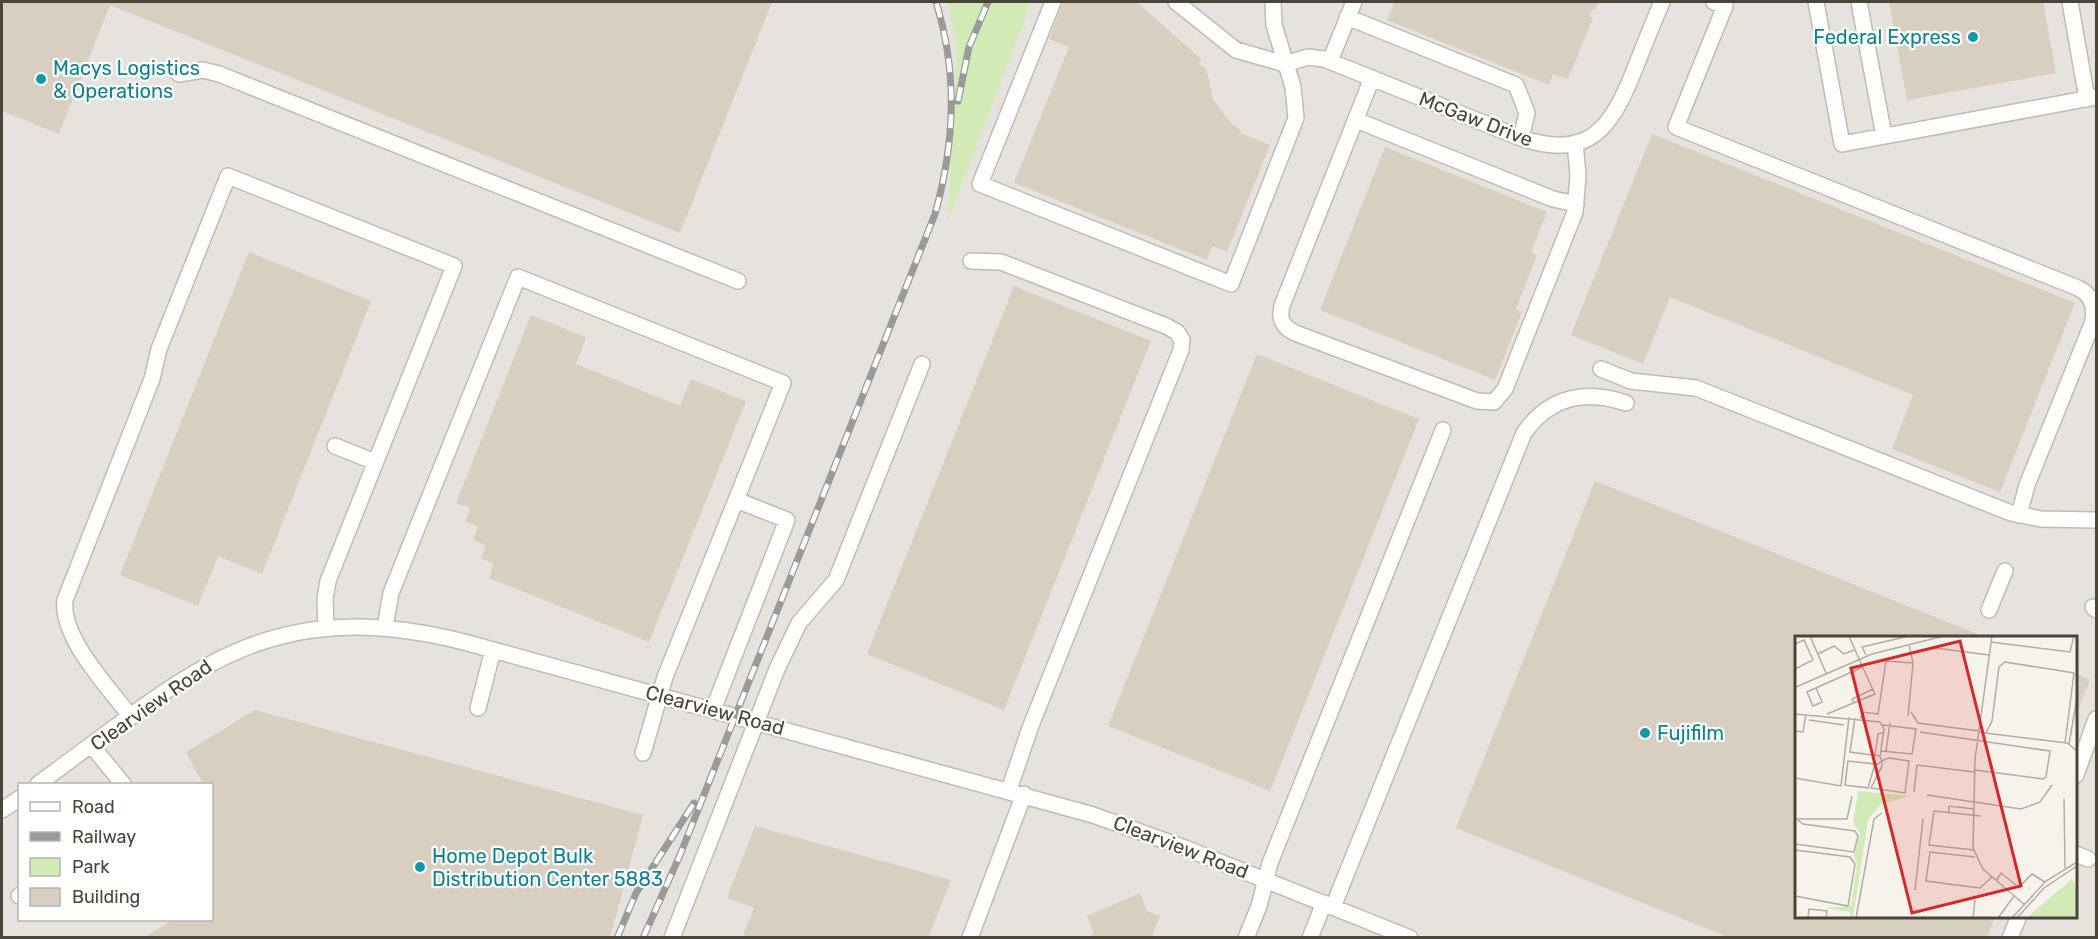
<svg xmlns="http://www.w3.org/2000/svg" width="2098" height="939" viewBox="0 0 2098 939" font-family="Rubik,sans-serif">
  <style>
    .industrial { fill: #e6e2dd; fill-rule: evenodd }
    .green { fill: #d2eab5 }
    .building { fill: #d8cfc1 }
    .lines { fill: none; stroke-linecap: round; stroke-linejoin: round }
    .minor-casing { stroke: #c2bbae; stroke-width: 18 }
    .minor { stroke: #fff; stroke-width: 15 }
    .rail-casing { stroke: #9a9a9a; stroke-width: 7 }
    .rail { stroke: #fff; stroke-width: 4.5; stroke-dasharray: 14; stroke-linecap: butt }
    .culture-dot { fill: #0f9aa8; stroke: #fff; stroke-width: 2 }
    .labels { text-anchor: middle; dominant-baseline: central; stroke-width: 4.5; stroke-linejoin: round; paint-order: stroke }
    .culture-label { font-size: 20px; fill: #0d838f; stroke: #fff; text-anchor: start }
    .street-label { font-size: 20px; fill: #4b4439; stroke: #fff }
    .inset-road { fill: none; stroke: #b2ada4; stroke-width: 1.5 }
    .view { fill: #d62828; fill-opacity: 0.15; stroke: #d62828; stroke-width: 3 }
    .inset-edge { fill: none; stroke: #4b4439; stroke-width: 3 }
  </style>
  <rect width="100%" height="100%" fill="#f6f3ec"/>
  <path class="industrial" d="M2 2H2096V937L2 938ZM1796 638H2076V916H1796ZM20 784H212V920H20Z"/>
  <path class="green" d="M947 2H1031L948 221 957 42Z"/>
  <path class="building" d="M2 2H772L680 233 110 5 59 134 2 111Z
    M1063 2H1137L1201 59 1199 65 1206 68 1213 99 1228 120 1241 131 1240 133 1270 145 1227 252 1212 246 1207 260 1014 183 1069 47 1049 39Z
    M1395 2H1599L1595 10 1592 9 1589 16 1593 18 1568 79 1553 74 1549 85 1387 20Z
    M1889 2H2043L2056 73 1907 100Z
    M1652 134 2075 303 2000 492 1892 449 1913 395 1670 297 1643 364 1571 335Z
    M1385 147 1547 212 1531 252 1537 255 1516 309 1522 312 1495 380 1320 310Z
    M249 252 371 301 262 574 218 556 198 606 120 575Z
    M1014 286 1151 341 1004 710 867 654Z
    M531 315 586 337 576 364 680 406 691 379 746 401 649 642 489 578 494 564 481 558 486 545 473 540 478 527 465 521 470 508 456 503Z
    M1257 354 1419 419 1270 791 1108 726Z
    M1595 481 1985 637 1796 638V916H1995L1987 938H1730L1456 828Z
    M2076 674 2090 680 2076 715Z
    M255 710 643 815 610 938H143L168 923 169 920H212V784H203L186 752Z
    M755 826 951 880 928 938H742L754 908 727 898Z
    M1140 893 1147 911 1160 916 1151 938H1085L1094 934 1087 916Z"/>
  <g class="lines">
    <g class="minor-casing">
      <path id="minor" d="M1053 2 980 184 1231 284 1296 118 1293 87 1274 25 1273 2
        M1176 2 1236 50 1285 64
        M1714 2 1725 6 1676 127 2078 288C2093 295 2096 309 2092 324L2027 485 2019 515
        M1816 2 1842 144 2096 97
        M1859 2 1884 136
        M2070 2 2087 99
        M1347 17 1516 85 1527 113 1521 138
        M1330 61 1354 2
        M1285 64 1308 57 1324 59 1521 138C1589 161 1611 128 1634 71 1643 48 1652 25 1662 2
        M179 74 203 70 219 74 738 281
        M1372 78 1283 303C1278 317 1281 326 1295 333L1477 401 1494 402 1505 389 1575 212 1578 175 1575 143
        M1356 120 1553 199 1576 204
        M971 261 1001 262 1166 326 1177 332 1182 340 1181 350 1030 728 1009 790
        M1601 369 1631 381 1696 388 2011 513 2041 519 2096 520
        M335 446 375 462
        M2093 607 2096 610
        M1989 610 2005 571
        M385 627 391 593 518 277 783 383 665 677 643 753
        M478 708 493 650
        M713 710 787 520 736 500
        M131 717C109 688 60 637 65 600L152 379 159 349 228 176 454 266 328 581 325 599 326 627
        M92 746 123 784
        M2076 775 2096 719
        M38 784C189 675 263 592 464 642L1093 815 1185 848 1410 938
        M2 810 20 798
        M2076 854 2088 859
        M19 896 20 895
        M1333 907 1524 433C1549 397 1585 389 1626 403
        M672 938 777 669 799 623 836 580 922 364
        M970 938 1024 794
        M1246 938 1259 906 1270 863 1443 430
        M1310 938 1324 903
        M2010 938 2019 916"/>
    </g>
    <use href="#minor" class="minor"/>
    <g class="rail-casing">
      <path id="rail" d="M958 101 969 47 988 2
        M617 938 636 893 694 803
        M643 938 680 855 935 214C955 142 958 73 936 2"/>
    </g>
    <use href="#rail" class="rail"/>
  </g>
  <g class="culture-dot">
    <circle cx="1973" cy="37" r="6"/>
    <circle cx="41" cy="79" r="6"/>
    <circle cx="1645" cy="733" r="6"/>
    <circle cx="420" cy="867" r="6"/>
  </g>
  <g class="labels">
    <g class="culture-label">
      <text x="1961" y="37" text-anchor="end">Federal Express</text>
      <text x="53" y="68">Macys Logistics<tspan x="53" dy="23">&amp; Operations</tspan></text>
      <text x="1657" y="733">Fujifilm</text>
      <text x="432" y="856">Home Depot Bulk<tspan x="432" dy="23">Distribution Center 5883</tspan></text>
    </g>
    <g class="street-label">
      <text transform="translate(1476 119) rotate(21)">McGaw Drive</text>
      <text transform="translate(151 705) rotate(-35)">Clearview Road</text>
      <text transform="translate(715 710) rotate(15)">Clearview Road</text>
      <text transform="translate(1181 847) rotate(21)">Clearview Road</text>
    </g>
  </g>
  <g transform="translate(1795 636)">
    <rect width="282" height="282" fill="#f6f3ec"/>
    <path d="M63 155 115 160 86 168 73 184 58 282H55V276L29 272 56 270 62 228 59 219 65 197 58 187ZM277 243 282 252V282H231Z" fill="#d2eab5"/>
    <path class="inset-road" d="M15 0 31 37M54 0 64 23M197 0 180 123 178 212 188 233 230 269M196 6 275 16 279 0M0 8 9 4 18 24 0 33M127 15 140 12 194 19M23 18 39 10 49 18 59 14M71 19 67 11 114 0M1 51 77 18 149 0M21 52 27 66 18 70 12 56 68 31M59 67 57 63 78 53M116 76 123 87 184 95M0 78 85 86 89 93 85 121 87 125V130L76 152 110 157 114 125 94 122 91 123 87 125 84 127 83 128H80L53 125 50 149 73 152 80 128M32 78 80 58 64 23M113 80 118 27 114 8M60 82 55 116 85 120M66 83 67 76 83 78 91 25 118 27M14 84 49 89M0 95 8 96 11 78M125 96 255 115 251 141 248 143 180 134M184 96 191 97 197 85 204 31 210 26 279 37 270 107M190 97 272 107 282 115M274 108 282 62M86 115 117 118 121 93 88 89M91 115 95 87M80 119 83 98 89 96M0 142 46 150 54 81M119 156 122 129 179 136M132 159 226 173 245 166 257 149M269 163 270 232M154 177V170L179 173M0 183H52L57 160M0 208 59 216 63 200 60 195 8 188 3 184M0 214 55 221 60 228 53 270 0 260M179 214 134 209 139 175 186 180M180 221 135 216 131 245 185 252 197 241M201 245 206 237 221 249M226 249 237 238 250 246M120 254 128 183M13 282 14 273 32 275 31 282M61 282 79 183 87 177M178 282 180 264M203 282 219 260M217 282 251 245 282 226M222 282 249 252 282 230"/>
    <path class="view" d="M165 5 226 250 117 277 56 32Z"/>
    <rect width="282" height="282" class="inset-edge"/>
  </g>
  <rect width="2098" height="939" fill="none" stroke="#4b4439" stroke-width="6"/>
  <rect x="18" y="783" width="195" height="138" fill="#ffffff" stroke="#b7b4b0" stroke-width="1.5"/>
  <rect x="30" y="802" width="30" height="9" fill="#ffffff" stroke="#b7b4b0" stroke-width="1.5"/>
  <text x="72" y="813" font-size="18" fill="#4b4439">Road</text>
  <rect x="30" y="832" width="30" height="9" fill="#9a9a9a" stroke="#b7b4b0" stroke-width="1.5"/>
  <text x="72" y="843" font-size="18" fill="#4b4439">Railway</text>
  <rect x="30" y="858" width="30" height="18" fill="#d2eab5" stroke="#b7b4b0" stroke-width="1.5"/>
  <text x="72" y="873" font-size="18" fill="#4b4439">Park</text>
  <rect x="30" y="888" width="30" height="18" fill="#d8cfc1" stroke="#b7b4b0" stroke-width="1.5"/>
  <text x="72" y="903" font-size="18" fill="#4b4439">Building</text>
</svg>
